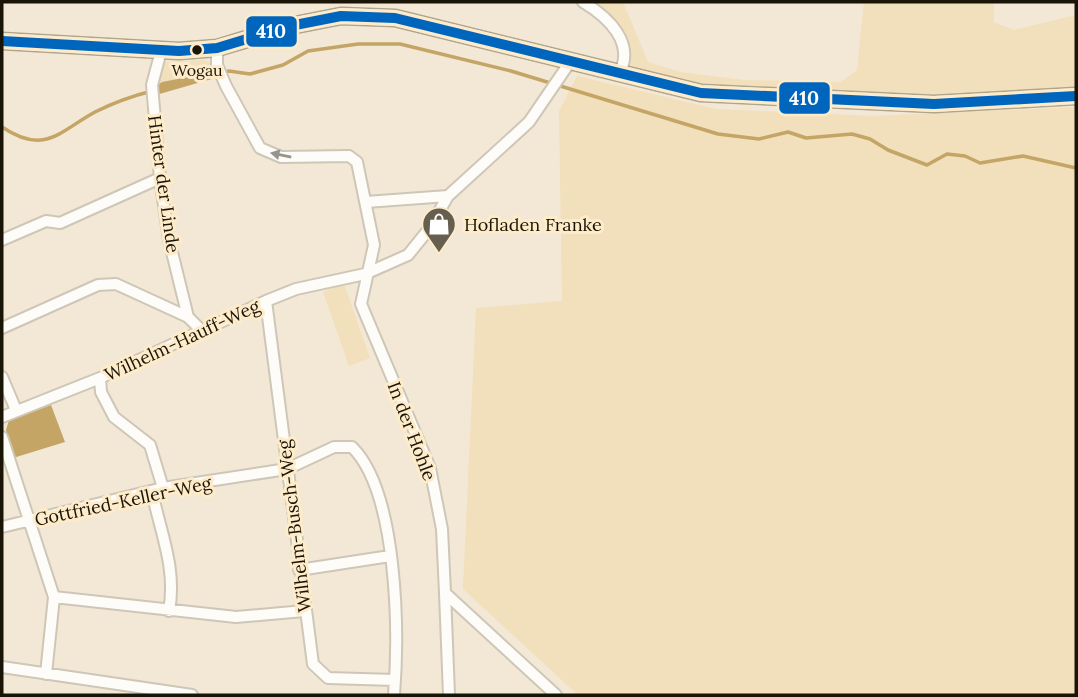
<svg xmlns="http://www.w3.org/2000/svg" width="1078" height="697" viewBox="0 0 1078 697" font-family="Lora,serif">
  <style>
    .green { fill: #f2dfbb }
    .water { fill: #c4a565 }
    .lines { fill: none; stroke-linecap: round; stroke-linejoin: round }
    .stream { stroke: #c4a565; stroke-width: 3.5 }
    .street-casing { stroke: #cec6b7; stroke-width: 14 }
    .primary-casing { stroke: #afa48c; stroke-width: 19 }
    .street { stroke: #fdfcf9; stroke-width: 10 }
    .primary { stroke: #ede7dd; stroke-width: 16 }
    .bus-1-casing { stroke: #feebc9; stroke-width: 16 }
    .bus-1 { stroke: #0065bd; stroke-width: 10 }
    .oneway { fill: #97948c }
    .bus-dot { fill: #1a1407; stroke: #feebc9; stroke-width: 2.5 }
    .labels { text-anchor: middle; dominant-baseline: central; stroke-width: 6; stroke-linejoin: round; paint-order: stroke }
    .bus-label { font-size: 16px; fill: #1a1407; stroke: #feebc9 }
    .street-label { font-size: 18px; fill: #1a1407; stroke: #feebc9 }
    .poi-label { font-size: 18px; fill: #1a1407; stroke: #feebc9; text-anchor: start }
    .line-badge { stroke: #feebc9; stroke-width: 2.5 }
    .badge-label { font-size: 19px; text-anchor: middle; font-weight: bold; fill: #fff }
  </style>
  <rect width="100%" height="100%" fill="#f2e8d5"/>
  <path class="green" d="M593 2H623L648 62 680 72 744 80 841 82 857 70 864 2H994V22L1014 30 1076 15V90L912 96 716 89 629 72 628 41Z
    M204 60 211 63 214 72 155 87 160 67 164 62Z
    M577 76 716 109 872 116 1076 107V695H578L463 589 476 308 562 301 559 111Z
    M344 284 370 358 349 366 323 292Z"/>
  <path class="water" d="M214 72 215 78 156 95 155 87 162 82Z
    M51 405 65 442 13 458 6 430 9 420Z"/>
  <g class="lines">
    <path class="stream" d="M210 76 229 71 250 74 283 65 308 51 358 44H400L511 71 718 134 759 139 788 132 806 138 852 134 870 139 888 150 927 165 947 154 965 156 980 163 1023 156 1076 168
      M2 127C45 156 60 131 95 112 113 103 132 96 152 91"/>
    <g class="street-casing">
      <path id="street" d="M583 2C608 17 636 43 619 74
        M217 48V65L226 86 260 148 281 157 349 156 357 162 374 245 361 304 430 468 442 529 445 593
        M161 51 152 85 160 178 169 240 188 317
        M366 202 448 196
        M2 240 46 221 60 223 160 178
        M266 301 313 664 328 678 395 680
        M2 328 98 285 116 284 188 317 201 330
        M2 377 16 410
        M100 378 101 392 114 417 150 445 163 488
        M2 417 100 378 266 301 296 289 365 274 408 255 429 229 448 196 529 122 570 62
        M2 437 54 597 46 674
        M152 491C160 532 177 568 169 611
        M2 527 163 488 287 469 334 447H352C398 492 399 633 394 695
        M299 570 390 556
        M54 597 236 617 304 611
        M2 667 192 695
        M449 695 445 593 556 695"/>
    </g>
    <g class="primary-casing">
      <path id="primary" d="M2 41 179 51 217 48 290 26 341 16 395 18 701 93 934 104 1076 96"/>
    </g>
    <use href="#street" class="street"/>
    <use href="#primary" class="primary"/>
    <g class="bus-1-casing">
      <path id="bus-1" d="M2 41 179 51 217 48 290 26 341 16 395 18 701 93 934 104 1076 96"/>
    </g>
    <use href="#bus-1" class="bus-1"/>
  </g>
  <defs><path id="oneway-solid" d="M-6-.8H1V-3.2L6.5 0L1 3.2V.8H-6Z" transform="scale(1.75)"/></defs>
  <use class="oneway" href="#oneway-solid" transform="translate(281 155) rotate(-168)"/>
  <defs>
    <g id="shop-pin" transform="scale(1.75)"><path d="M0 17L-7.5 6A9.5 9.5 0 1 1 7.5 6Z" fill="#665e4f" stroke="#feebc9"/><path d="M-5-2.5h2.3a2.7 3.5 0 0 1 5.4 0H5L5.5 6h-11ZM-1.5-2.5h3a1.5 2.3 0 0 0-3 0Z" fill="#fff"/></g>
  </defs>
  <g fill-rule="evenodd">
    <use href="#shop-pin" x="439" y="224"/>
  </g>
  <circle class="bus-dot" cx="197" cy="50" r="6"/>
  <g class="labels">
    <g class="bus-label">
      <text x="197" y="70">Wogau</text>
    </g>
    <g class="street-label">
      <text transform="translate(164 184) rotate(82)">Hinter der Linde</text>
      <text transform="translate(182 340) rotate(-25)">Wilhelm-Hauff-Weg</text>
      <text transform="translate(412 431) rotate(69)">In der Hohle</text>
      <text transform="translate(123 501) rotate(-12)">Gottfried-Keller-Weg</text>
      <text transform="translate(294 526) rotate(-97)">Wilhelm-Busch-Weg</text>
    </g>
    <g class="poi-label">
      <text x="464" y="224">Hofladen Franke</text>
    </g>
  </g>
  <g class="line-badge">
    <rect x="245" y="15" width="53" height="33" rx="7" fill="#0065bd"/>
    <rect x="778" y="81" width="53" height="34" rx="7" fill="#0065bd"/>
  </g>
  <g class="badge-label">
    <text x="271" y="38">410</text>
    <text x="804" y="105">410</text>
  </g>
  <rect width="1078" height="697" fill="none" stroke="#1a1407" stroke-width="7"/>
</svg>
